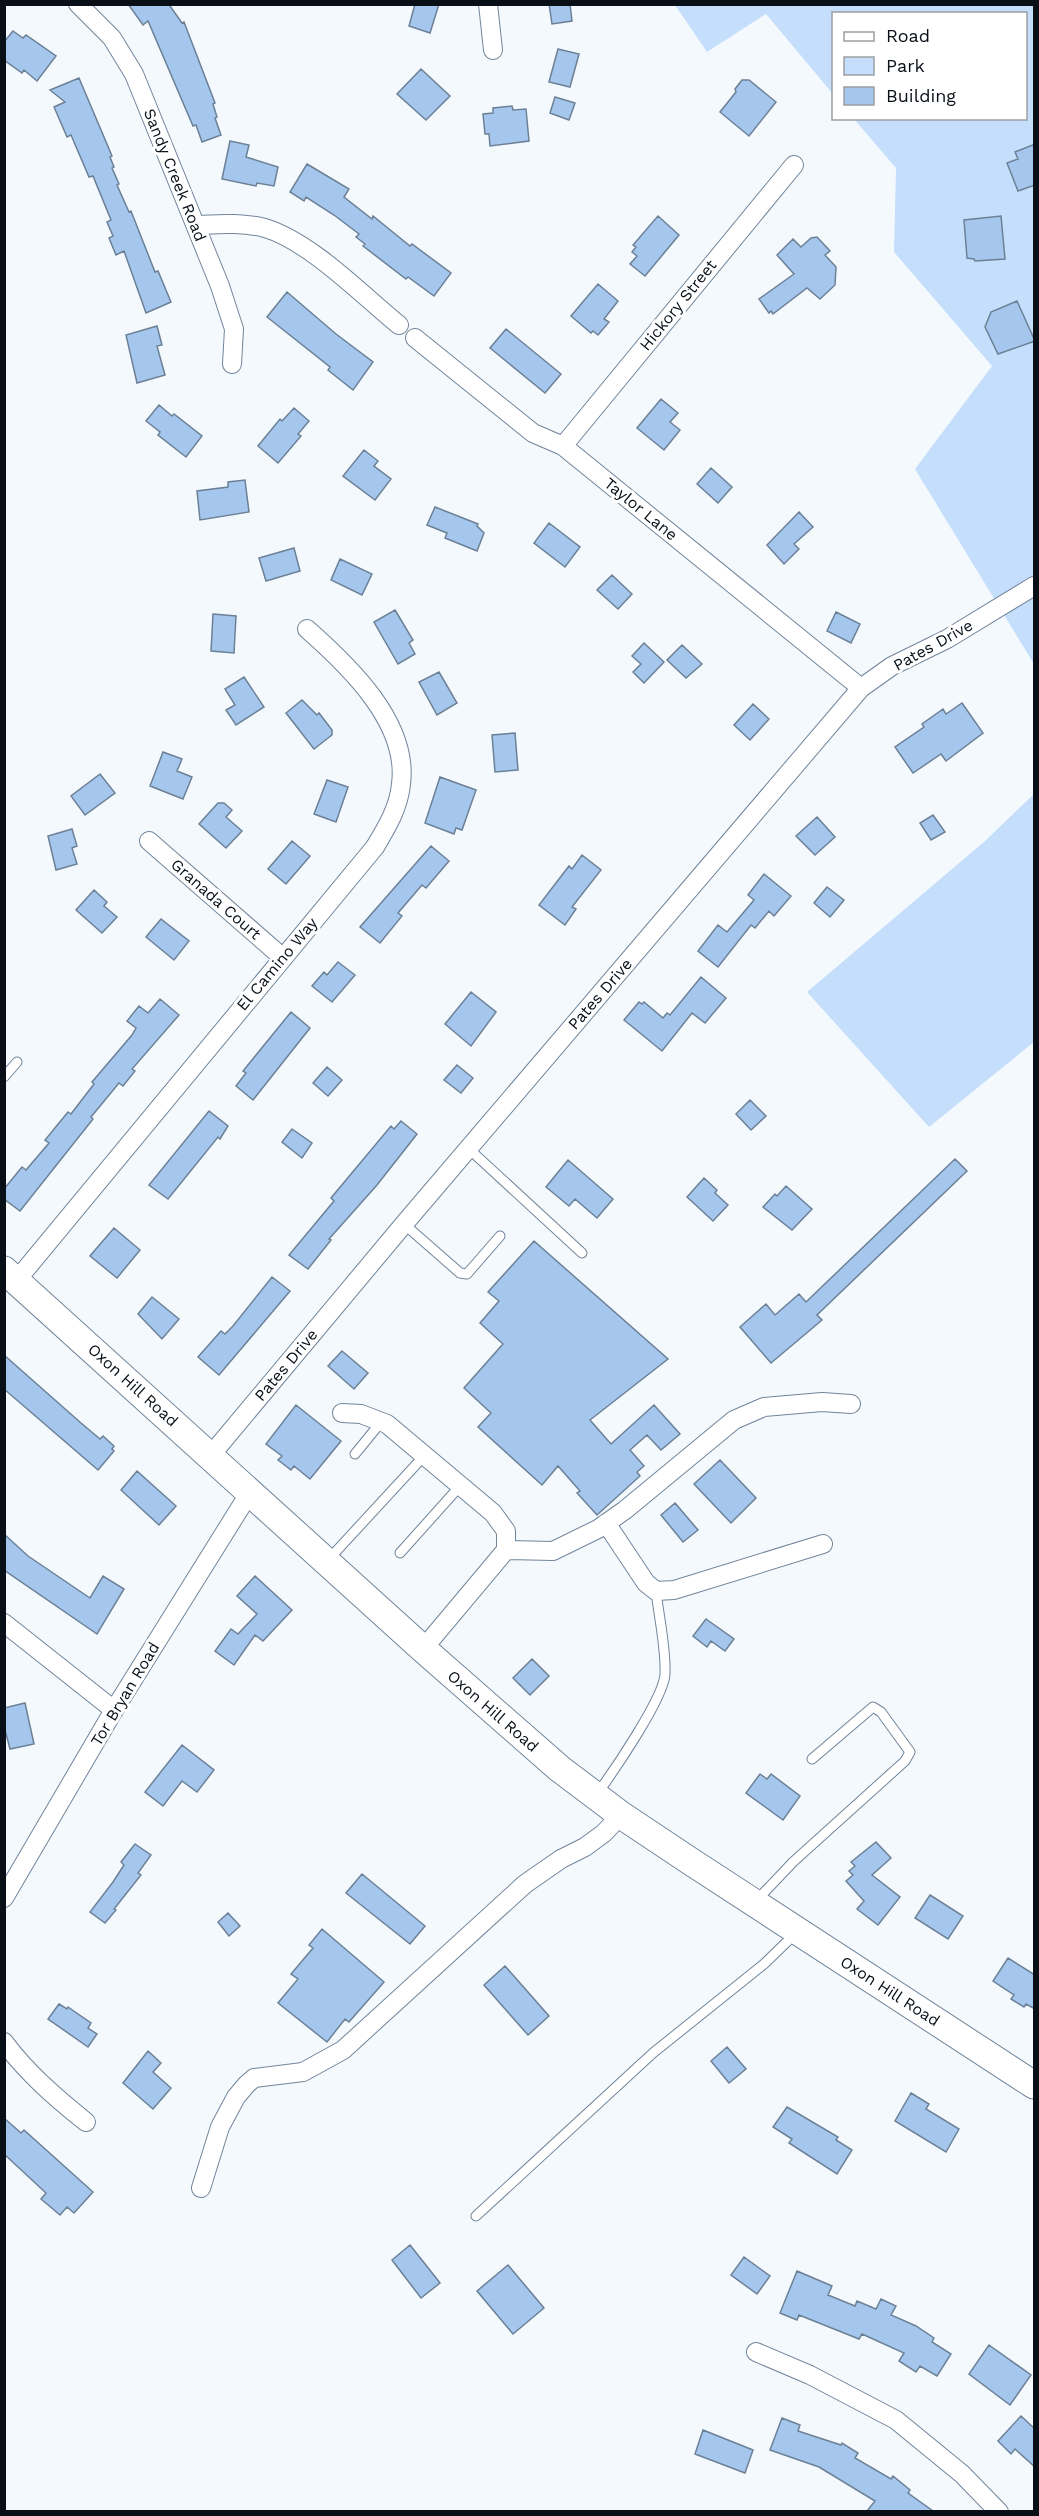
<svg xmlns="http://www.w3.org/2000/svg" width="1039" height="2516" viewBox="0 0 1039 2516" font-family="'Work Sans',sans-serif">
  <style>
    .green { fill: #c4defc }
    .building { fill: #a5c7ed; stroke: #6c8096; stroke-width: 1.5 }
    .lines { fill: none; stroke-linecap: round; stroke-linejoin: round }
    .lane-casing { stroke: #71859b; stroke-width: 11 }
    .street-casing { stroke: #71859b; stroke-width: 20 }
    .secondary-casing { stroke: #71859b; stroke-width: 29 }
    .lane { stroke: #fff; stroke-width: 9 }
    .street { stroke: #fff; stroke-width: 18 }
    .secondary { stroke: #fff; stroke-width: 27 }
    .labels { text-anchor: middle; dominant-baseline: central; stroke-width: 6; stroke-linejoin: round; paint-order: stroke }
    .street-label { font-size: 16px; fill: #080f17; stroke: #fff }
  </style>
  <rect width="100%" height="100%" fill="#f4f9fe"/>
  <path class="green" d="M675 5H1034V664L915 469 992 366 894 252 896 168 854 119 1026 118V14H834L833 94 766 14 707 52Z
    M1034 794V1042L929 1127 807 992 984 842Z"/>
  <path class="building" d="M128 4H172L170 6 182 23 184 22 215 103 213 104 217 117 215 118 221 135 202 142 196 125 193 126 148 21 143 25Z
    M415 4H439L430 33 409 26Z
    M549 4H570L572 21 552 24Z
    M13 31 23 38 26 35 56 56 37 81 24 70 22 73 4 60V42Z
    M558 49 579 54 570 87 549 82Z
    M421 69 450 96 426 120 397 94Z
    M79 78 112 156 110 157 114 167 112 168 119 184 117 185 129 212 131 211 155 272 158 271 171 302 146 313 124 251 116 255 109 238 113 236 107 222 111 220 93 176 89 177 71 135 67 137 54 107 65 102 50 90Z
    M742 80H749L776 102 749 136 720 112 736 92 735 89Z
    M555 97 575 103 569 120 550 113Z
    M512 106 513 110 526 109 529 141 490 146 489 134H485L483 114 493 113V108Z
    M230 141 249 145 246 157 278 167 274 186 257 183 256 186 222 179Z
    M1035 144V185L1018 191 1007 163 1018 159 1015 152Z
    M307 164 349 189 344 197 372 219 373 216 410 246 412 244 451 273 434 296 408 277 406 279 363 246 365 244 356 237 359 234 334 215 306 197 304 201 290 192Z
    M658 216 679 235 645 276 630 264 637 256 632 252 636 247 633 245Z
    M1001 216 1005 259 975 261 974 259 967 258 964 220Z
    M817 237 830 251 825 255 836 267 835 285 820 299 807 288 773 314 771 311 769 313 759 299 794 274 777 255 793 239 801 247 811 238Z
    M598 284 618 301 604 319 609 322 598 335 593 331 591 333 571 316Z
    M287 292 336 334 373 362 353 390 328 370 330 367 267 317Z
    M1017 301 1035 341 998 354 985 327 991 312Z
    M157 326 162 345 157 346 165 375 137 383 126 335Z
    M506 329 561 374 545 393 490 348Z
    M661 399 678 413 670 422 680 430 664 450 637 428Z
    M159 405 172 416 174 414 202 436 186 457 158 435 160 432 146 421Z
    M294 408 309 421 298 434 301 436 278 463 258 446 280 419 282 421Z
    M364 450 378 461 374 466 391 479 375 500 343 476Z
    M711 468 732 487 718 503 697 484Z
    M245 480 249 512 200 520 197 491 228 487V482Z
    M435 507 478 524 477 526 484 533 477 551 445 538 447 533 427 525Z
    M799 512 813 527 794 544 799 549 784 564 767 545Z
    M549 523 580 547 565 567 534 543Z
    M294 548 300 571 266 581 259 558Z
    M340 559 372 574 362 595 331 580Z
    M612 575 632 594 618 609 597 590Z
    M395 610 413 640 409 643 415 654 398 664 374 622Z
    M836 612 860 624 851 643 827 631Z
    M213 614 236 616 234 653 211 651Z
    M644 643 664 662 644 683 633 672 641 664 632 656Z
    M682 645 702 664 686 678 667 660Z
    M439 672 457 703 437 715 419 682Z
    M244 677 264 707 236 725 226 710 235 705 225 689Z
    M302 700 317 715 319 713 332 730V735L314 749 286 713Z
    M962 703 983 733 946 761 941 754 913 773 895 747 924 727 922 724 943 709 946 714Z
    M753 704 769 719 750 740 734 725Z
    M515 733 518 770 495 772 492 735Z
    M163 752 182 759 177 771 192 777 183 799 150 786Z
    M100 774 115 793 85 815 71 796Z
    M440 777 476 790 462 830 456 828 454 834 425 823Z
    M327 780 348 787 336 822 314 814Z
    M218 803H224L232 810 226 817 242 831 226 848 199 824Z
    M933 815 945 832 931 840 920 823Z
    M817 817 835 837 815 855 796 836Z
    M72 829 77 846 72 848 77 864 56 870 48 836Z
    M292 841 310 856 286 884 268 869Z
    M431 846 449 861 426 888 422 885 398 913 402 916 380 943 360 927Z
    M582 855 601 870 572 907 576 909 565 925 539 905 569 866 572 869Z
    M764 874 791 896 774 916 769 911 755 928 751 925 718 967 698 951 718 925 727 932 754 900 748 895Z
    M827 887 844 900 830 917 814 903Z
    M94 890 107 902 104 906 117 917 102 933 76 910Z
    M161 919 189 941 174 960 146 937Z
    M338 962 355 975 332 1002 312 986 324 972 327 975Z
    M701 977 726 998 705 1023 692 1013 662 1051 624 1020 639 1002 642 1004 644 1002 663 1018 667 1013 670 1015Z
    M471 992 496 1012 471 1046 445 1024Z
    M160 999 179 1015 132 1069 135 1071 123 1086 119 1083 91 1117 93 1119 20 1211 4 1199V1189L22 1167 26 1170 49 1143 45 1140 68 1112 71 1114 94 1084 92 1082 132 1035 136 1028 127 1021 139 1006 148 1013Z
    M291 1012 310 1028 253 1100 236 1086 246 1073 243 1071Z
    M457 1065 473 1078 461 1093 444 1080Z
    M327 1067 342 1080 328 1096 313 1083Z
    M750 1100 766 1116 751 1130 736 1114Z
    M209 1111 228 1126 220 1139 218 1137 168 1199 149 1185Z
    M401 1121 417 1134 377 1185 329 1239 331 1240 308 1269 289 1255 334 1201 331 1198 391 1126 394 1129Z
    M292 1129 312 1143 302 1158 282 1142Z
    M955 1159 967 1171 817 1315 822 1320 771 1363 740 1327 766 1304 775 1315 799 1294 806 1302Z
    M568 1160 613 1199 597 1218 575 1199 569 1206 546 1187Z
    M704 1178 717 1190 715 1193 728 1205 713 1221 687 1197Z
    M786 1186 812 1209 792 1230 763 1207 775 1194 777 1196Z
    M114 1228 140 1250 117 1278 90 1256Z
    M534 1241 668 1359 590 1420 611 1444 654 1405 680 1434 661 1450 647 1435 630 1450 644 1466 637 1472 640 1476 597 1515 577 1493 580 1491 558 1466 542 1485 478 1427 491 1413 464 1388 503 1344 480 1323 499 1301 488 1292Z
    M272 1277 290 1291 219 1375 198 1357 221 1331 225 1334 233 1326Z
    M152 1297 179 1319 162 1339 138 1314Z
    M342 1351 368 1373 354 1389 328 1366Z
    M4 1355 81 1423 100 1439 103 1436 114 1446 112 1449 114 1451 98 1470 4 1389Z
    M296 1405 341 1441 310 1479 294 1466 291 1470 278 1460 282 1456 266 1444Z
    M720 1460 756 1498 731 1523 694 1484Z
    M137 1471 176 1506 159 1525 121 1490Z
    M675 1503 698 1530 683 1542 661 1515Z
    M4 1534 28 1556 90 1598 103 1576 124 1589 97 1634 4 1570Z
    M255 1576 292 1610 263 1641 255 1635 234 1665 215 1651 231 1629 238 1634 257 1614 237 1596Z
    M706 1619 734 1639 725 1651 711 1641 707 1647 693 1636Z
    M532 1659 549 1676 530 1695 513 1678Z
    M25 1703 34 1744 10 1749 4 1726V1708Z
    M182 1745 214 1770 197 1792 182 1781 163 1806 145 1792Z
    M760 1774 767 1779 771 1774 800 1796 783 1820 746 1793Z
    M876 1842 891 1858 872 1875 900 1897 878 1925 857 1909 864 1901 846 1881 853 1875 849 1871 855 1866 851 1862Z
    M135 1844 151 1855 138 1873 141 1875 114 1909 116 1910 105 1923 90 1912 113 1882 124 1865 121 1862Z
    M362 1874 425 1926 410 1944 346 1893Z
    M930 1895 963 1916 948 1939 915 1918Z
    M228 1913 240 1926 229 1936 218 1922Z
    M322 1929 384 1982 349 2022 345 2019 327 2042 278 2003 298 1979 291 1974 313 1948 309 1945Z
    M1008 1958 1035 1975V2009L1026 2004 1024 2007 1011 1999 1014 1995 993 1981Z
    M505 1966 549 2016 528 2035 484 1985Z
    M59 2004 67 2009 68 2007 91 2023 88 2028 97 2034 88 2047 48 2019Z
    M727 2047 746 2069 729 2083 711 2061Z
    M148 2051 161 2063 153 2072 171 2088 153 2109 123 2083Z
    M911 2093 929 2104 926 2109 959 2129 946 2152 895 2121Z
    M787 2107 838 2137 836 2140 852 2150 837 2174 789 2143 792 2139 773 2127Z
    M4 2118 21 2133 24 2130 93 2192 74 2213 67 2207 60 2215 41 2199 46 2193 4 2154Z
    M410 2245 440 2283 421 2298 392 2260Z
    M744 2257 770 2276 757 2294 731 2275Z
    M508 2265 544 2308 513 2334 477 2291Z
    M797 2271 832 2286 828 2295 855 2306 857 2301 876 2309 881 2299 896 2306 891 2315 916 2326 934 2338 932 2342 951 2354 937 2376 920 2366 916 2372 899 2361 904 2353 862 2334 859 2339 799 2315 797 2320 780 2313Z
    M989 2345 1031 2375 1010 2405 969 2374Z
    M1021 2416 1035 2429V2467L1015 2449 1011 2454 998 2441Z
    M782 2418 800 2425 798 2431 841 2445 842 2443 858 2453 855 2458 891 2479 893 2476 910 2490 908 2493 933 2511H867L875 2501 819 2467 770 2450Z
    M703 2430 753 2450 745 2473 695 2454Z"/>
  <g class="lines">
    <g class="lane-casing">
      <path id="lane" d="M4 1077 17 1062
        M468 1148 582 1253
        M404 1224 460 1273 467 1274 500 1236
        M355 1454 382 1421
        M400 1553 460 1486
        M329 1559 424 1456
        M597 1794C613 1772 664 1698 665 1674 666 1647 659 1618 656 1591
        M756 1901 793 1862 905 1761 910 1752 881 1712 873 1707 812 1759
        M476 2216 653 2053 764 1964 796 1933"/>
    </g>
    <g class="street-casing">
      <path id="street" d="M78 4 112 38 134 74 220 286 234 329 232 364
        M488 4 493 50
        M196 225C219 224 242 222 265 228 311 242 362 295 399 325
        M415 338 533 433 563 446 861 688
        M563 446 794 165
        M149 841 282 957
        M16 1281 375 847C387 827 399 807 401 784 409 723 349 666 307 629
        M342 1413 361 1414 387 1424 493 1513 506 1531V1550L423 1649
        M211 1455 404 1224 861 688 892 666 947 639 1034 586
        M606 1523 646 1583 656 1591 674 1590 823 1544
        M506 1550 553 1551 598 1529 625 1510 734 1420 764 1407 822 1402 851 1404
        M4 1623 114 1710
        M4 1898 114 1710 250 1492
        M4 2042C27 2073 56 2098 86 2122
        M201 2188 220 2127 236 2097 247 2084 254 2078 303 2072 343 2050 525 1884 561 1859 585 1847 604 1833 621 1815
        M756 2352 810 2375 896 2420 962 2474 999 2512"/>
    </g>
    <g class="secondary-casing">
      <path id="secondary" d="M4 1270 423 1649 560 1769 621 1815 690 1861 1034 2085"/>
    </g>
    <use href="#lane" class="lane"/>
    <use href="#street" class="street"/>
    <use href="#secondary" class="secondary"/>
  </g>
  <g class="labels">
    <g class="street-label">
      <text transform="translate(175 175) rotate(68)">Sandy Creek Road</text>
      <text transform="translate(678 305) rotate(-51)">Hickory Street</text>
      <text transform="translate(641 509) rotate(39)">Taylor Lane</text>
      <text transform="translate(933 645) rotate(-29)">Pates Drive</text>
      <text transform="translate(216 899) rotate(41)">Granada Court</text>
      <text transform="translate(277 964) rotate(-50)">El Camino Way</text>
      <text transform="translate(600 994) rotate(-49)">Pates Drive</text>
      <text transform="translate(286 1365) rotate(-50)">Pates Drive</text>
      <text transform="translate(133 1385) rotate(42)">Oxon Hill Road</text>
      <text transform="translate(125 1694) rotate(-59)">Tor Bryan Road</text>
      <text transform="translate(493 1711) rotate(41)">Oxon Hill Road</text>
      <text transform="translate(890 1991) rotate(33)">Oxon Hill Road</text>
    </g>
  </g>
  <rect width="1039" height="2516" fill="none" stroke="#080f17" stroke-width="12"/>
  <rect x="832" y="12" width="195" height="108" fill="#ffffff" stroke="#9c9fa2" stroke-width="1.5"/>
  <rect x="844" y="32" width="30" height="9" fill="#ffffff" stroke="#9c9fa2" stroke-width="1.5"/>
  <text x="886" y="42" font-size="18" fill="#080f17">Road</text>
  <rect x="844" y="57" width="30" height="18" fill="#c4defc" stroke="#9c9fa2" stroke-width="1.5"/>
  <text x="886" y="72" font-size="18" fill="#080f17">Park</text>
  <rect x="844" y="87" width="30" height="18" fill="#a5c7ed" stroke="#9c9fa2" stroke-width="1.5"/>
  <text x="886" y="102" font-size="18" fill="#080f17">Building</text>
</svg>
